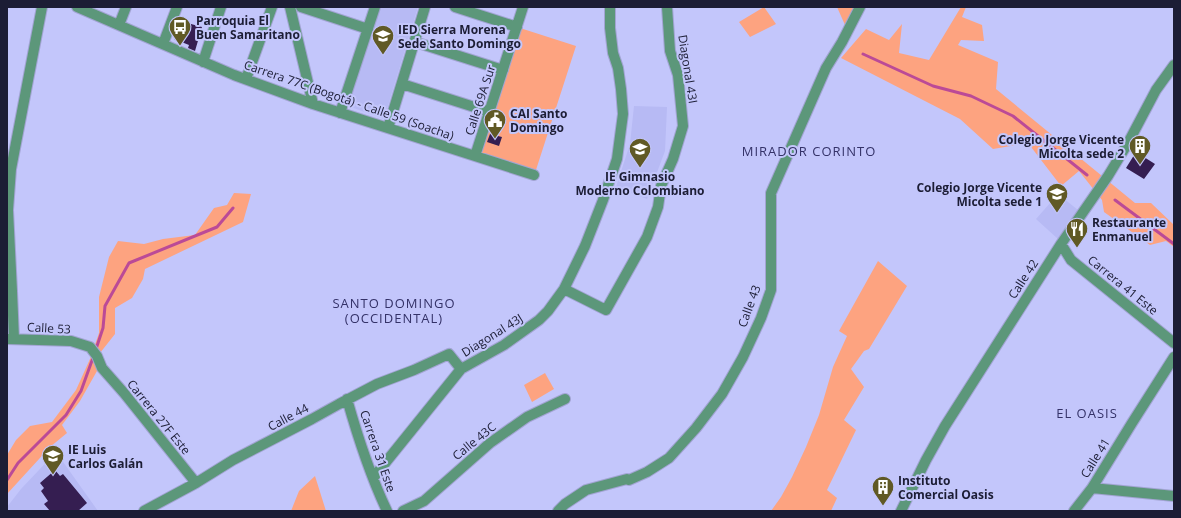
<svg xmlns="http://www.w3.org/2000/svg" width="1181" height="518" viewBox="0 0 1181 518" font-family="'Open Sans',sans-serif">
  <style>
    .built { fill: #b7baf4 }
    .green { fill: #fda380 }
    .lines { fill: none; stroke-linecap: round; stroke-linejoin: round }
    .stream { stroke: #bb4a97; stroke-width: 3 }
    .building { fill: #351e51 }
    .minor-casing { stroke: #a2a4d3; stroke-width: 12 }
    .minor { stroke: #5c977a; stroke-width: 10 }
    .labels { text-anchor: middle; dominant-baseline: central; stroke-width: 4; stroke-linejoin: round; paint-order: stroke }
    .poi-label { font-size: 12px; font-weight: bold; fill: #1c1d35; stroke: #c3c6fb; text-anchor: start }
    .street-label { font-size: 12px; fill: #1c1d35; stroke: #c3c6fb }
    .neighbourhood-label { font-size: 13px; letter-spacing: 1px; fill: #343268; stroke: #c3c6fb }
  </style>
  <rect width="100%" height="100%" fill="#c3c6fb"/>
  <path class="built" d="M379 7H418L384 119 348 106Z
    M634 106 667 107 665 151 647 199 616 187 630 144Z
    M1058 194 1078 210 1058 239 1036 219Z
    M56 452 98 511H7V507L21 489Z"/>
  <path class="green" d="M764 7 776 24 750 37 739 22Z
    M837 7H854L845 25Z
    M961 7H966L962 17 982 25 984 41 961 40 958 45 998 62 996 89 1135 203H1151L1174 225V247L1166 241 1150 245 1104 212 1102 200 1079 171 1061 186 1028 143 993 149 960 119 841 58 866 29 889 40 902 24 899 53 929 60Z
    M520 28 576 46 535 173 479 155Z
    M234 193 251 194 243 222 145 269 143 279 132 298 115 308V334L100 353 98 358 97 371 80 401 62 425 67 433 50 447 7 494V455L16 440 30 426 52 422 76 390 90 359 99 333V297L109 257 118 241 144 244 163 239 195 235 214 208 227 205Z
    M878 261 907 286 869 349 864 351 851 369 864 387 844 420 856 430 827 490 837 498 831 511H771L781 497 792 477 806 447 819 415 833 367 847 336 839 331Z
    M545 373 554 389 532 402 524 385Z
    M315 476 326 511H291L299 491Z"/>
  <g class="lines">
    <path class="stream" d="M863 54 933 86 971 96 1013 116 1087 175
      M1115 200 1174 244
      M96 349 103 328 105 306 129 263 217 227 233 208
      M7 480 18 463 66 415 81 391 94 355"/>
  </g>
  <path class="building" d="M180 21 202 27 195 51 188 48 189 45 174 39Z
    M490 134 502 137 499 146 487 142Z
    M1136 152 1155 164 1144 179 1126 168Z
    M55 470 60 476 63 474 87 503 78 511H50L44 504 48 501 41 491 44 488 40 483Z"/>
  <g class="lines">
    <g class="minor-casing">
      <path id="minor" d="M77 7 234 75 313 104 534 175
        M290 7 313 104
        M301 7 368 29
        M455 7 517 27
        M119 25 126 7
        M415 42 503 70
        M163 44 177 7
        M203 62 221 7
        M246 79 272 7
        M402 84 490 112
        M340 113 375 7
        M388 128 425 7
        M475 156 523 7
        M1061 244 1071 260 1174 343
        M564 289 606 310 647 237 658 207 661 186 673 159 683 126 678 75 670 51 667 7
        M7 339 71 341 90 347 97 356 102 368 124 393 196 483
        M14 339 12 291 8 210 11 169 42 7
        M347 399C358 438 370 475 387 511
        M373 478 461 369 504 345 539 320 548 311 564 289 585 246 603 200 617 159 623 114 621 89 618 68 613 53 610 28V7
        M1092 488 1174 496
        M144 511 196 483 233 460 312 419 339 404 377 384 414 370 449 354 461 369
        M403 511 424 501 490 443 527 417 565 399
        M558 511 565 504 586 490 627 479 629 480 647 472 669 458 696 428 722 394 743 357 761 318 771 290V193L826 68 842 42 860 7
        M901 511 926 460 945 426 1061 244 1108 176 1128 143 1156 90 1174 65
        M1074 511 1092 488 1132 423 1174 357"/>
    </g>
    <use href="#minor" class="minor"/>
  </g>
  <defs>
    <g id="bus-pin" transform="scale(1.15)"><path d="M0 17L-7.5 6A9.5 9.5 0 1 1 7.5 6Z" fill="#605925" stroke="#c3c6fb"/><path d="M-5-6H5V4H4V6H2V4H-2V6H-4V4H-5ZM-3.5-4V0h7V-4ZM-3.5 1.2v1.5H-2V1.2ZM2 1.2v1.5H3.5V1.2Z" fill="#fff"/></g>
    <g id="school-pin" transform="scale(1.15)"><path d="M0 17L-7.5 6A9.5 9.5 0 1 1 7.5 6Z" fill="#605925" stroke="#c3c6fb"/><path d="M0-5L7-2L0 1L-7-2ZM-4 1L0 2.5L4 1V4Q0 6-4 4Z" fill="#fff"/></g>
    <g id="civic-pin" transform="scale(1.15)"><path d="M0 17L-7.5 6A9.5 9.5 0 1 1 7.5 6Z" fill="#605925" stroke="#c3c6fb"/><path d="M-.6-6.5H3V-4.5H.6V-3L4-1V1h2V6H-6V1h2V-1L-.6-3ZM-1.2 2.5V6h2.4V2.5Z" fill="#fff"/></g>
    <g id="building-pin" transform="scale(1.15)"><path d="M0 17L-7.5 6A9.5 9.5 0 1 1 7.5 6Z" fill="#605925" stroke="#c3c6fb"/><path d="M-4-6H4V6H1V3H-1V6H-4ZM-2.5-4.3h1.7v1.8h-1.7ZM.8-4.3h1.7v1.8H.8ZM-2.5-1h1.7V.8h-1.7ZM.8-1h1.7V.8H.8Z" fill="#fff"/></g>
    <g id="restaurant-pin" transform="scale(1.15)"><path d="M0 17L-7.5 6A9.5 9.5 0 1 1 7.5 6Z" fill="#605925" stroke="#c3c6fb"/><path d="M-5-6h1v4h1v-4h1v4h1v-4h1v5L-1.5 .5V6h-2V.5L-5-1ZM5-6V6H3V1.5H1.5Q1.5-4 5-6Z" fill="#fff"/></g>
  </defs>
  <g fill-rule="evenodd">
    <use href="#bus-pin" x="180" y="27"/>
    <use href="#school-pin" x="383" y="36"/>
    <use href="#civic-pin" x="495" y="120"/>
    <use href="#building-pin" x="1140" y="146"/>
    <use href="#school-pin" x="640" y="149"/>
    <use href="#school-pin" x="1057" y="194"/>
    <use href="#restaurant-pin" x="1077" y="229"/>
    <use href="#school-pin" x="53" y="456"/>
    <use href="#building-pin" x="883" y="487"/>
  </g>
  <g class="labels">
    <g class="poi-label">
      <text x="196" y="20">Parroquia El<tspan x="196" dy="14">Buen Samaritano</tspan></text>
      <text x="398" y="29">IED Sierra Morena<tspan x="398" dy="14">Sede Santo Domingo</tspan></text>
      <text x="510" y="113">CAI Santo<tspan x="510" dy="14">Domingo</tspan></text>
      <text x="1124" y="139" text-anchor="end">Colegio Jorge Vicente<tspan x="1124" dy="14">Micolta sede 2</tspan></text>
      <text x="640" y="176" text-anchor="middle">IE Gimnasio<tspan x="640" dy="14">Moderno Colombiano</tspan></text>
      <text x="1042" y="187" text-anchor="end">Colegio Jorge Vicente<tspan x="1042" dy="14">Micolta sede 1</tspan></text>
      <text x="1092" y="222">Restaurante<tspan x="1092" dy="14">Enmanuel</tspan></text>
      <text x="68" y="449">IE Luis<tspan x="68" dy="14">Carlos Galán</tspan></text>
      <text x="898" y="480">Instituto<tspan x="898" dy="14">Comercial Oasis</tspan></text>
    </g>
    <g class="street-label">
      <text transform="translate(688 69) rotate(81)">Diagonal 43I</text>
      <text transform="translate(349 100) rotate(19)">Carrera 77C (Bogotá) - Calle 59 (Soacha)</text>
      <text transform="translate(480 100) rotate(-72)">Calle 69A Sur</text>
      <text transform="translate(1023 279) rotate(-57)">Calle 42</text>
      <text transform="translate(1123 285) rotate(39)">Carrera 41 Este</text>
      <text transform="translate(749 306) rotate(-70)">Calle 43</text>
      <text transform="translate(49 328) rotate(3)">Calle 53</text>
      <text transform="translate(492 335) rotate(-32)">Diagonal 43J</text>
      <text transform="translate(159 417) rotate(51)">Carrera 27F Este</text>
      <text transform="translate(288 417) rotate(-28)">Calle 44</text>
      <text transform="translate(474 441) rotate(-39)">Calle 43C</text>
      <text transform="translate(378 451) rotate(71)">Carrera 31 Este</text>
      <text transform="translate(1095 458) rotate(-58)">Calle 41</text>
    </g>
    <g class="neighbourhood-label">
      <text x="809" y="151">MIRADOR CORINTO</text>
      <text x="394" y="303">SANTO DOMINGO<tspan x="394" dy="15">(OCCIDENTAL)</tspan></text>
      <text x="1087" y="413">EL OASIS</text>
    </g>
  </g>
  <rect width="1181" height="518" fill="none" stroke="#1c1d35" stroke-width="16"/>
</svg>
